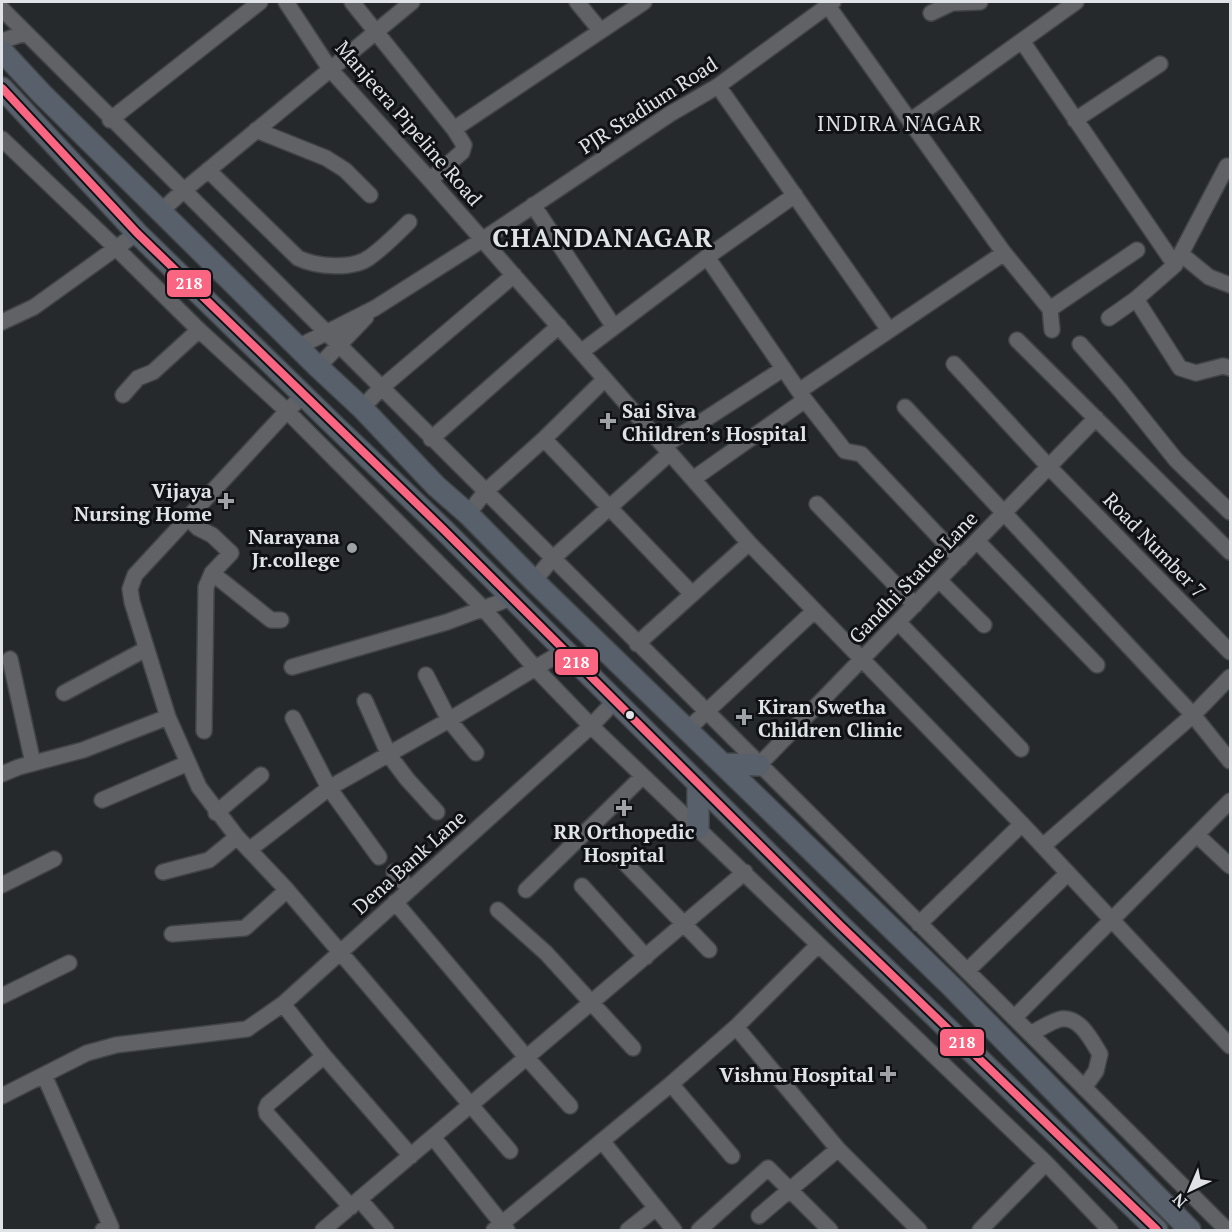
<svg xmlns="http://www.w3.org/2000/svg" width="1232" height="1232" viewBox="0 0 1232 1232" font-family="'PT Serif',serif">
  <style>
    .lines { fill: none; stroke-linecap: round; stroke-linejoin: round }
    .minor-casing { stroke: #414447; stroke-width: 18 }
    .highway-casing { stroke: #414447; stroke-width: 24 }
    .minor { stroke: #616265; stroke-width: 15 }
    .highway { stroke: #57606b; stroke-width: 21 }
    .bus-1-casing { stroke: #0f1114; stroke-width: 12 }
    .bus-1 { stroke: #fa6682; stroke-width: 8 }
    .poi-dot { fill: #9ea2a6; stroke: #0f1114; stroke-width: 2 }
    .bus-dot { fill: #dfe3e7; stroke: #0f1114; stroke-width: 2 }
    .labels { text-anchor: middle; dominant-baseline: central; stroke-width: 6; stroke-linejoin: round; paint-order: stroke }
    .street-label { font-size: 20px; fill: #dfe3e7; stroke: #0f1114 }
    .poi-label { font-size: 20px; font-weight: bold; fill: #dfe3e7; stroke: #0f1114; text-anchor: end }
    .neighbourhood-label { font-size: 21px; letter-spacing: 1.5px; fill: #dfe3e7; stroke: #0f1114 }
    .district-label { font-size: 26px; font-weight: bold; letter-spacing: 1.5px; fill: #dfe3e7; stroke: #0f1114 }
    .line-badge { stroke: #0f1114; stroke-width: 2 }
    .badge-label { font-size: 16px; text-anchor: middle; font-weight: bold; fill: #fff }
  </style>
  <rect width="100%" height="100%" fill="#26292c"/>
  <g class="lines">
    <g class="minor-casing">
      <path id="minor" d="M286 2 330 69 430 180 749 543 1022 824 1230 1046
        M352 2 454 129 464 145 462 152 430 180
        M577 2 600 30
        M828 6 1004 253 1050 309 1052 330
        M2 9 1227 1230
        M931 13 952 3 980 2
        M2 41 25 33
        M1022 41 1175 265 1136 299 1180 368 1196 373 1223 366 1230 368
        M718 86 889 330
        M110 120 260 2
        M1075 120 1160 64
        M910 121 1076 2
        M454 129 644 2
        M256 130 326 158 345 170 370 195
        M2 139 116 248 199 330 287 411 483 608 536 669 591 726 1046 1163 1110 1230
        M208 170 298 258C317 267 353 270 370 257 384 247 397 234 409 222
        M533 205 614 327
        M160 212 183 191 412 2
        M1181 254 1209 277 1230 285
        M707 257 805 400 845 451 861 454 960 559
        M1175 265 1227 166
        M1050 309 1137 250
        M1109 318 1136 299
        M2 322 34 307 137 233
        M1017 340 1230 552
        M1080 344 1120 390 1176 460 1230 512
        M298 347 375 308 482 240 670 114 718 86 833 2
        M581 352 707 257 795 195
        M954 364 1049 467 1230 652
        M318 367 366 317
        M799 391 1004 253
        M123 395 138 378 153 372 199 330
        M304 395 287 411 135 575 130 589 132 602 168 717 199 787 237 837 287 890 510 1151
        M905 407 1193 715 1230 761
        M362 408 381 388 514 275
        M431 439 559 326
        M544 439 692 594
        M664 446 783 369
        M693 479 805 400
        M817 504 915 605
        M468 514 485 492 544 439 605 379
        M188 518 198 528 212 535 231 553 212 573 206 587 204 731
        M977 541 1097 665
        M212 573 271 620H281
        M939 580 984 625
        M534 581 552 559 670 453
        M898 622 1021 749
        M637 644 749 543
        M10 659 33 763
        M292 667 447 622 511 598
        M426 675 449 720 476 753
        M64 693 146 649
        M365 701 389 755 407 779 437 812
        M293 718 329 788 379 857
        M687 730 814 611
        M759 765 1096 418
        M2 774 19 767 83 750 168 717
        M102 800 188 763
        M216 813 261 775
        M1197 835 1230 866
        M1043 846 1193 715 1230 677
        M249 850 329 788 449 720 564 651
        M624 862 709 950
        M163 872 209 860 237 837
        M394 872 410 889
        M2 885 54 859
        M582 886 646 957
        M526 890 643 776
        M395 902 527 1058 570 1106
        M498 910 546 953 633 1048
        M919 924 1022 824
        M172 934 245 928 287 890
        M967 971 1067 874
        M2 996 69 963
        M283 1004 324 1056 411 1156
        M1014 1018 1230 801
        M736 1027 838 1149 919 1230
        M1030 1034C1039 1030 1051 1021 1061 1019 1080 1016 1092 1041 1100 1054L1096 1071 1084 1088
        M324 1056 268 1104 266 1109 267 1114 351 1207
        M44 1075 111 1227 103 1230
        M671 1084 732 1156
        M2 1096 87 1053 116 1045 247 1029 283 1004 591 726 615 701
        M433 1137 507 1230
        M602 1141 674 1230
        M360 1200 386 1230
        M759 1216 838 1149
        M323 1230 745 872
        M494 1230 671 1084 736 1027 818 945
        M628 1230 656 1208
        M699 1230 768 1168 830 1230
        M980 1230 1046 1163"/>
    </g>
    <g class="highway-casing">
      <path id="highway" d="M2 51 42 94 318 367 362 408 436 486 468 514 534 581 952 987 1190 1230
        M2 88 137 233 336 427 443 529 840 925 1157 1230
        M723 764 759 765
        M698 783V828"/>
    </g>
    <use href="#minor" class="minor"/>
    <use href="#highway" class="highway"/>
    <g class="bus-1-casing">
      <path id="bus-1" d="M2 88 137 233 443 529 840 925 1157 1230"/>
    </g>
    <use href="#bus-1" class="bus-1"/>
  </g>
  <g class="poi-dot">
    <path d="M605 412h6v6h6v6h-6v6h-6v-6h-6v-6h6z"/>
    <path d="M223 492h6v6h6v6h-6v6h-6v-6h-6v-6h6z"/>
    <circle cx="352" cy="548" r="6"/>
    <path d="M741 708h6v6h6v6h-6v6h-6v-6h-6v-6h6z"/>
    <path d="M621 799h6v6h6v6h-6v6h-6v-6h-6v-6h6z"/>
    <path d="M885 1065h6v6h6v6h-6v6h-6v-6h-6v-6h6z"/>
  </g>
  <circle class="bus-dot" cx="630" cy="715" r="5"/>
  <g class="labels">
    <g class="street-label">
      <text transform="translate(648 105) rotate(-33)">PJR Stadium Road</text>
      <text transform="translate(409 123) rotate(49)">Manjeera Pipeline Road</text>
      <text transform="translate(1155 545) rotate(46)">Road Number 7</text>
      <text transform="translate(913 577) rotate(-46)">Gandhi Statue Lane</text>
      <text transform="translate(409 862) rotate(-42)">Dena Bank Lane</text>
    </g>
    <g class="poi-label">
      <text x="622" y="410" text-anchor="start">Sai Siva<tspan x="622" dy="23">Children’s Hospital</tspan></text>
      <text x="212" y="490">Vijaya<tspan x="212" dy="23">Nursing Home</tspan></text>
      <text x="340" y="536">Narayana<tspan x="340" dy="23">Jr.college</tspan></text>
      <text x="758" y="706" text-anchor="start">Kiran Swetha<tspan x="758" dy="23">Children Clinic</tspan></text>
      <text x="624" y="831" text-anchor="middle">RR Orthopedic<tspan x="624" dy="23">Hospital</tspan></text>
      <text x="874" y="1074">Vishnu Hospital</text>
    </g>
    <g class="neighbourhood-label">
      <text x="900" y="123">INDIRA NAGAR</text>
    </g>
    <g class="district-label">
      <text x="603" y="237">CHANDANAGAR</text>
    </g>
  </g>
  <g class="line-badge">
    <rect x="166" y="269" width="46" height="29" rx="6" fill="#fa6682"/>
    <rect x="554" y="648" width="45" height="28" rx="6" fill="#fa6682"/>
    <rect x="939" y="1028" width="46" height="29" rx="6" fill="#fa6682"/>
  </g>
  <g class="badge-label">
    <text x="189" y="289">218</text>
    <text x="576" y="668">218</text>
    <text x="962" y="1048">218</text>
  </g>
  <rect width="1232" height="1232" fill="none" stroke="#dfe3e7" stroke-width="6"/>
  <g transform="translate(1190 1190) rotate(224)" stroke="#0f1114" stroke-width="4.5" paint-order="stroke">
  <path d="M0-4.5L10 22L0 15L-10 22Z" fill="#dfe3e7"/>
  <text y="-9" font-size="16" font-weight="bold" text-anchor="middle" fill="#dfe3e7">N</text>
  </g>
</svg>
